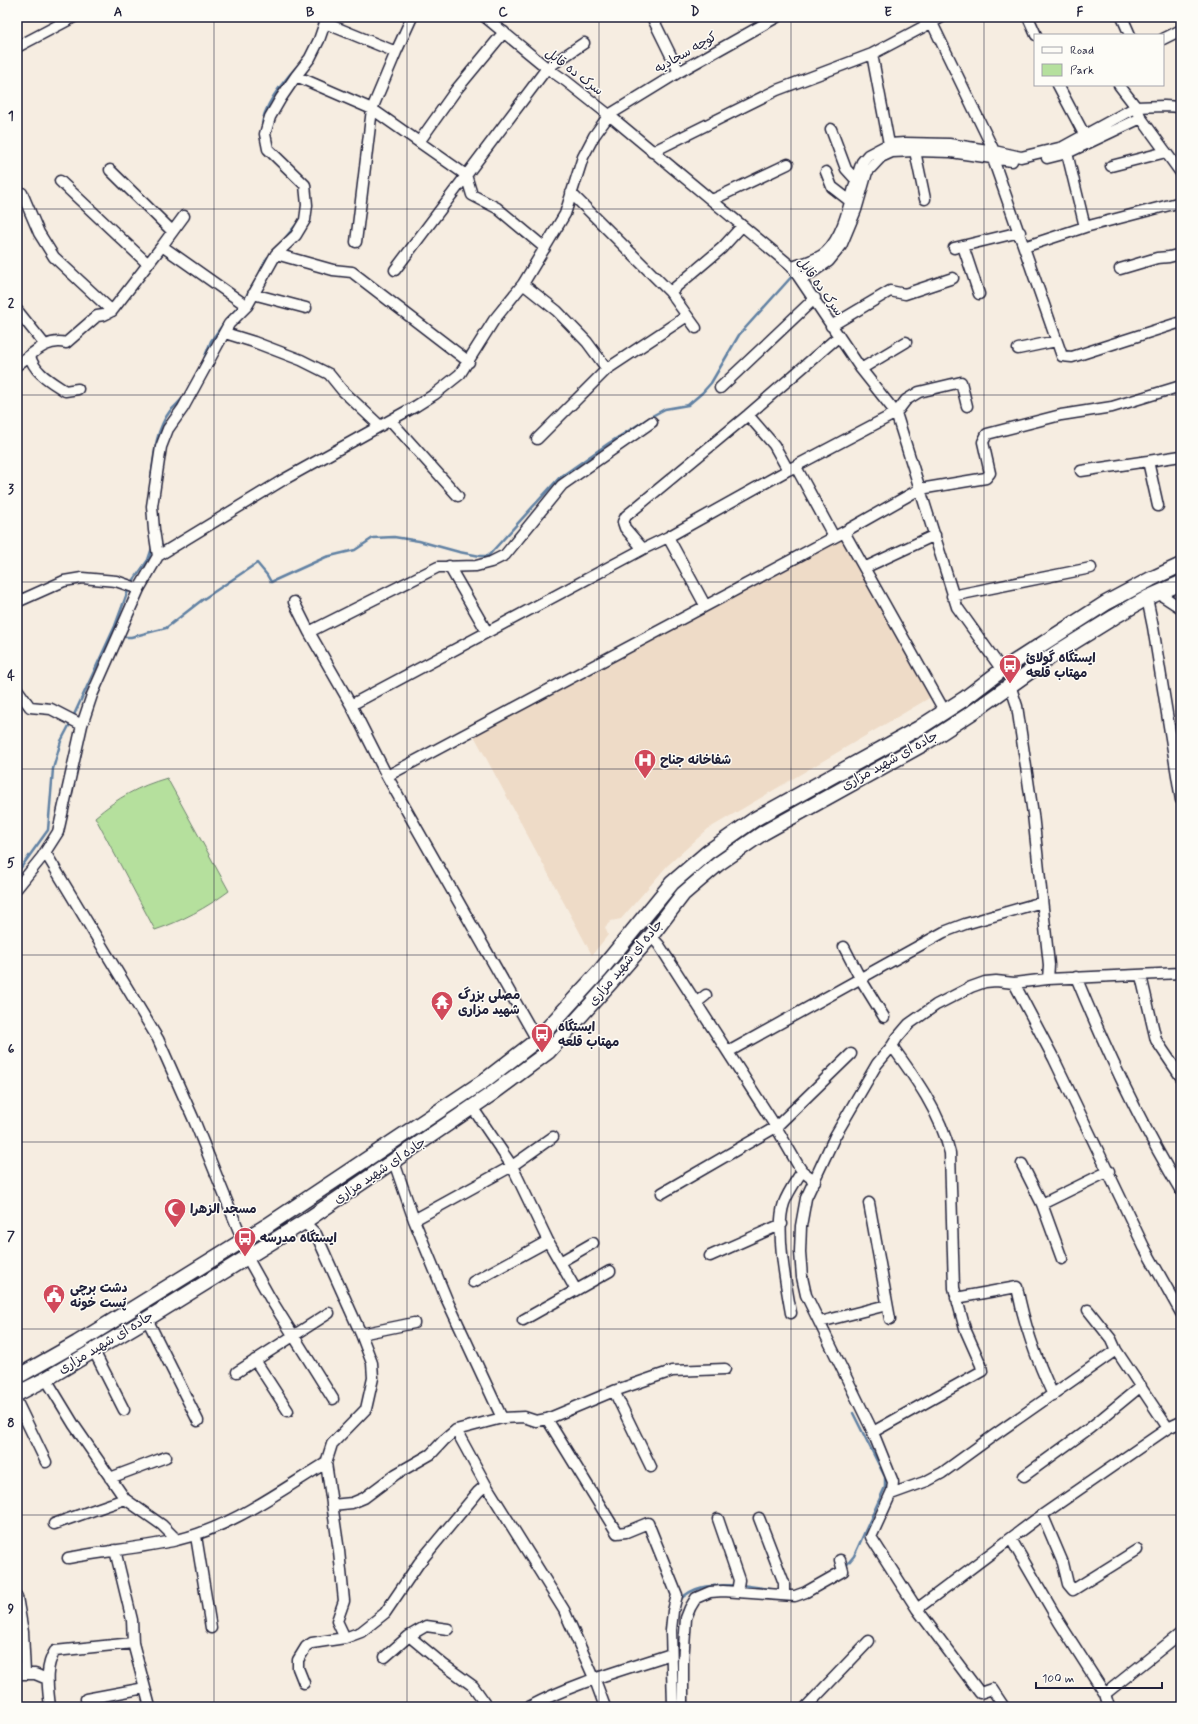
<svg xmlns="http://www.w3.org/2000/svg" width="1198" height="1724" viewBox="0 0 1198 1724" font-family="Mynerve,'Playpen Sans Arabic',sans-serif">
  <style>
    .built { fill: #eedbc7 }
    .green { fill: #b5e09d; stroke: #6c816c }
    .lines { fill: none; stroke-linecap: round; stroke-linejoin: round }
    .stream { stroke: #6181a3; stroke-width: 2.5 }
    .street-casing { stroke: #22223b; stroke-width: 13 }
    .secondary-casing { stroke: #22223b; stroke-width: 17 }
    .street { stroke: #fdfcf7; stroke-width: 10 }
    .secondary { stroke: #fdfcf7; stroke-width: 14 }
    .grid { fill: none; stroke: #22223b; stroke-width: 1; stroke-opacity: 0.55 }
    .labels { text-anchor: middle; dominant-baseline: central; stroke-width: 3; stroke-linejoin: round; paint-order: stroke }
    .street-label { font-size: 13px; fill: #22223b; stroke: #fdfcf7 }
    .poi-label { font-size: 13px; font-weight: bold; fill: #22223b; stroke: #fdfcf7; text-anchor: start }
    .neatline { fill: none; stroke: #22223b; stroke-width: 1.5 }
    .grid-label { font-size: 13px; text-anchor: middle; font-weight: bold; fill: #22223b }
  </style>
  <rect width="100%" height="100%" fill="#f6ede1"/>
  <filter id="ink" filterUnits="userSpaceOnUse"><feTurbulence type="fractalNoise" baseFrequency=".025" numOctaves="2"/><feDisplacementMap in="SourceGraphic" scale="8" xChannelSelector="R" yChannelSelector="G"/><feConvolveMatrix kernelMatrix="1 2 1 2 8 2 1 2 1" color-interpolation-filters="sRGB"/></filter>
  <g filter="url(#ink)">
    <path class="built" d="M848 532 936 694 708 829 667 866 621 919 611 921 605 927 608 935 592 955 471 730Z"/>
    <path class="green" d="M167 778 229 891C206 908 182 921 155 930L95 817C119 797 137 787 167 778Z"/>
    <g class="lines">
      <path class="stream" d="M262 131C260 108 284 81 298 65
        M867 166 873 157
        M282 242 299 221
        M260 272 267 258 271 255
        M244 300 256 280
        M227 319 241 304
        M204 359 211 341 224 323
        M151 480C154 456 155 431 170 411 175 406 181 401 185 395
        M131 584 148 560 153 545
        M121 637H131L166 628 202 600 257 563 267 575 271 582 326 557 355 550 373 538 394 537 419 541 459 552 480 556H488L559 478 609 443 652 416 665 409 688 405 702 393 711 383 739 335 794 274
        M73 717 115 626 129 588
        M17 873 48 830 53 769 61 741 71 722
        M845 1567 854 1556 885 1487V1477L853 1413
        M741 1585 778 1590
        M680 1600C695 1583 716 1586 736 1585
        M677 1681 678 1694"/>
      <g class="street-casing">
        <path id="street" d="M485 17 547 68 566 81 609 115 792 267 861 369 896 413 957 607 1002 670
          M652 17 679 72
          M1028 17 1036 35
          M1122 17 1130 35
          M325 23 396 52
          M932 23 994 151
          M1163 39 1181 30
          M17 47 74 17
          M872 54 889 144
          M296 76 372 109 466 175 472 195 497 208 545 248
          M1058 85 1085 136
          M1119 85 1136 107 1141 118 1181 173
          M831 129 846 169 856 180
          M419 142 456 90 504 32
          M915 151 925 199
          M652 152 777 90 872 54 942 17
          M1067 153 1085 227
          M1047 158 1067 153 1141 118
          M993 159 1062 356 1072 357 1181 322
          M1111 166 1166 152
          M110 170 172 231
          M826 172 832 187 850 201
          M60 181 148 264
          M22 193 39 233 54 257 112 311
          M571 193 670 292 696 328
          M712 200 788 164
          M356 242 372 109 396 52 412 17
          M162 246 184 216
          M963 246 979 294
          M1024 247 1085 227 1181 202
          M954 248 1020 232
          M276 254 333 270 352 272 469 362
          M792 267C803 263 818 260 826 252 848 231 851 189 862 162L868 155 889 144 905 143 949 144 994 151 1021 157 1063 147 1136 107 1164 106 1181 107
          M1120 269 1157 258 1169 257 1181 254
          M395 270 547 68 584 43
          M802 279 829 261 841 246 856 210 867 172 881 157 892 152 915 151 951 152 1012 161
          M523 284 557 311 587 342 607 369
          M670 292 722 248 742 226
          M253 294 306 308
          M17 310 45 345
          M831 326 890 291 905 294 953 278
          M225 333 254 342 301 360 329 374 342 390 380 426
          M1018 349 1056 341
          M30 356C34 373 52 382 65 391L78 389
          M17 365C33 354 46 338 66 343L97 316 104 315 112 311 162 246 247 306
          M861 369 906 342
          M720 388 815 298
          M748 415 774 445 788 470
          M391 421 458 496
          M537 439 607 369 687 316
          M796 467 834 537
          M1081 471 1148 461
          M1158 506 1148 461 1181 456
          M844 532 945 712
          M668 537 705 605
          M643 549 625 528 623 522 626 516 748 415 839 336
          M158 556 283 480 416 406 435 394 460 374 494 320 523 284 565 214 583 157 594 136 609 115 679 72 777 17
          M449 566 487 632
          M864 568 935 535
          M1158 593 1181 608
          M952 596 1091 568
          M1147 598 1153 627 1181 800
          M17 602 64 581 82 578 116 581 139 589
          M294 602 309 632 351 705 387 776 537 1040 548 1052
          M309 632 438 567 476 566 491 562 505 555 562 485 652 422
          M1010 685 1017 706 1033 814 1049 965 1048 979
          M17 689 30 707 51 709 82 725
          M351 705 643 549 668 537 788 470 896 413 906 400 919 392 961 382 967 406
          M387 776 844 532 920 489 986 478 990 473 983 442 987 434 1061 415 1112 407 1181 386
          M45 852 158 1039 194 1120 243 1241 247 1257 270 1298 333 1399
          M17 888 42 857 58 832 82 725 92 695 139 589 158 556 154 530 152 506 161 447 168 429 183 408 229 324 247 306 276 254 296 235 305 220 307 205 305 185 268 149 265 134 270 117 281 98 296 76 310 58 319 40 327 17
          M651 936 659 945 776 1127 798 1165 802 1171 815 1181
          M844 947 860 978 884 1017
          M1141 976 1156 1040 1181 1077
          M1076 977C1106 1050 1140 1123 1181 1191
          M1014 983 1054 1059 1144 1247 1181 1313
          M696 1003 706 995
          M728 1052 944 932 965 924 1042 902
          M472 1107 512 1166 548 1241 576 1290
          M394 1162 414 1220 447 1300 502 1418
          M1022 1164 1042 1204 1062 1259
          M662 1193 776 1127 851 1054
          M869 1203 890 1319
          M1042 1204 1109 1171
          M414 1220 512 1166 553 1137
          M304 1222 316 1234 361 1334 372 1363 373 1378 366 1409 332 1444 326 1463 339 1551 344 1601 337 1621 345 1638
          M710 1256 782 1224
          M560 1262 593 1243
          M473 1282 548 1241
          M956 1298 1017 1287C1024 1325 1037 1361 1053 1395
          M1088 1310 1111 1339 1116 1350 1168 1428
          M791 1313C786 1285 775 1229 784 1203 788 1192 796 1181 802 1171
          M147 1319 198 1421
          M523 1320 610 1271
          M820 1322 887 1305
          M361 1334 414 1323
          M94 1351 124 1410
          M255 1360 288 1411
          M237 1372 329 1313
          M46 1379 74 1425 125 1499 162 1525 177 1540C232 1527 278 1492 326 1463
          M614 1391 651 1467
          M17 1402 46 1462
          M547 1419 617 1533 626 1532 648 1523 677 1595 673 1611 671 1630 673 1707
          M456 1430 486 1485
          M873 1432 982 1371 981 1365 965 1329 954 1288 950 1153C940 1112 916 1079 892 1046
          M1024 1476 1090 1428 1141 1386
          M110 1478 166 1457
          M891 1494 927 1481 942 1473 993 1436 1116 1350
          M332 1505 352 1503 364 1498 396 1474 431 1454 444 1440 456 1430 502 1418 524 1417 536 1421 547 1419 614 1391 672 1371 725 1369
          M1043 1516 1063 1563 1068 1584 1073 1590 1137 1550
          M759 1518 784 1583V1595
          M718 1519 739 1580 737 1592
          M54 1524 125 1499
          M196 1536 211 1628
          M1011 1539 1059 1622 1105 1694 1109 1707
          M115 1550 132 1620 133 1643 150 1707
          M68 1558C104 1551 141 1548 177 1540
          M17 1597 23 1632 25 1673
          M917 1609 1035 1520 1168 1428 1181 1422
          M409 1636 444 1665 473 1686 488 1707
          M385 1657 409 1636 426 1626 448 1629
          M17 1674H35L47 1679
          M304 1683 298 1668V1660L306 1647 312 1643 345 1638 361 1632 385 1613 419 1563 478 1492 486 1485 564 1610 595 1680 605 1707
          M1105 1694 1181 1633
          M86 1699 145 1688
          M50 1707C48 1688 44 1668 55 1651L133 1643
          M529 1707C573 1683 623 1670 671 1654
          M683 1707V1662L686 1618 690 1608 696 1598 710 1592 723 1591 795 1596 806 1592 843 1571 840 1560
          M806 1707 869 1641
          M1004 1707 992 1689 980 1693 917 1609 871 1537 892 1491 893 1482 872 1430 806 1295 802 1277 800 1252 801 1226 806 1198 835 1136 877 1064 892 1046 897 1038 909 1024 936 1005 971 987 985 982 996 981 1014 983 1048 979 1181 973"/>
      </g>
      <g class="secondary-casing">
        <path id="secondary" d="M17 1377 77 1343 268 1225 484 1081 537 1040 600 971 672 883 708 852 755 819 919 728 964 699 1002 670 1106 603 1151 579 1181 565
          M17 1394 46 1379 147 1319 304 1222 493 1093 548 1052 611 982 651 936 683 894 718 864 763 833 927 742 973 712 1056 653 1114 617 1147 598 1181 583"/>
      </g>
      <use href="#street" class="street"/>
      <use href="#secondary" class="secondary"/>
    </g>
  </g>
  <path class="grid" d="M214 17V1707M407 17V1707M599 17V1707M791 17V1707M984 17V1707M17 209H1181M17 395H1181M17 582H1181M17 769H1181M17 955H1181M17 1142H1181M17 1329H1181M17 1515H1181"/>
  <defs>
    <g id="bus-pin" transform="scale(1.15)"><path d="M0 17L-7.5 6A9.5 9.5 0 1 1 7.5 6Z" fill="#d1495b" stroke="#fdfcf7"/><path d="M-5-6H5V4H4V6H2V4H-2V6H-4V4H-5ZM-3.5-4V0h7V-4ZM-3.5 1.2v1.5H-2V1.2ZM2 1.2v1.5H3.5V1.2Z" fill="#fff"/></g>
    <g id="hospital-pin" transform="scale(1.15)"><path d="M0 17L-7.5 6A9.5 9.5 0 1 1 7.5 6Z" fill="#d1495b" stroke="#fdfcf7"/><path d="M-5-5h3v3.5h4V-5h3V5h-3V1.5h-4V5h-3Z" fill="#fff"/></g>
    <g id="temple-pin" transform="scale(1.15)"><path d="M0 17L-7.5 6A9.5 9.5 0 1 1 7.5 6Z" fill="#d1495b" stroke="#fdfcf7"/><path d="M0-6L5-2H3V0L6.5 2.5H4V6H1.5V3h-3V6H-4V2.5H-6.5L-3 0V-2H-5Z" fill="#fff"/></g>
    <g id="mosque-pin" transform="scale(1.15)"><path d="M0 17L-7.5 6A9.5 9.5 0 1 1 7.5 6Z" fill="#d1495b" stroke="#fdfcf7"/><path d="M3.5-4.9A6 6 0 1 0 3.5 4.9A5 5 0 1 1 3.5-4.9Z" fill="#fff"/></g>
    <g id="civic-pin" transform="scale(1.15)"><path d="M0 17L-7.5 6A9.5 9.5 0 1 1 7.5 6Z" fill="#d1495b" stroke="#fdfcf7"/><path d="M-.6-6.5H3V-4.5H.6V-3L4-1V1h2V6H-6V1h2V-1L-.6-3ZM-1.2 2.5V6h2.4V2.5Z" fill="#fff"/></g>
  </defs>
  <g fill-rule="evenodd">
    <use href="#bus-pin" x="1010" y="665"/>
    <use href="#hospital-pin" x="645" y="760"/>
    <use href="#temple-pin" x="442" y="1002"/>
    <use href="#bus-pin" x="542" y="1034"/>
    <use href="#mosque-pin" x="175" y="1209"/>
    <use href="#bus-pin" x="245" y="1238"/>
    <use href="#civic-pin" x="54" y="1295"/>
  </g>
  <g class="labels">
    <g class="street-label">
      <text transform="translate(686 53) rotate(-30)">کوچه سجادیه</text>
      <text transform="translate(574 72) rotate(37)">سرک ده قابل</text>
      <text transform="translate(820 287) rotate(54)">سرک ده قابل</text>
      <text transform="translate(890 761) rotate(-29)">جاده ای شهید مزاری</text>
      <text transform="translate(626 963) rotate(-50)">جاده ای شهید مزاری</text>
      <text transform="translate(380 1171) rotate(-34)">جاده ای شهید مزاری</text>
      <text transform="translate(106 1343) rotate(-31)">جاده ای شهید مزاری</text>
    </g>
    <g class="poi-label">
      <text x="1026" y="658">ایستگاه گولائ<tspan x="1026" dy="15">مهتاب قلعه</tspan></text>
      <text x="660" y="760">شفاخانه جناح</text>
      <text x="458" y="995">مصلی بزرگ<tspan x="458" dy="15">شهید مزاری</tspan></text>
      <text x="558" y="1027">ایستگاه<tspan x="558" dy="15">مهتاب قلعه</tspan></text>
      <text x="190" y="1209">مسجد الزهرا</text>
      <text x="260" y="1238">ایستگاه مدرسه</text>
      <text x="70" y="1288">دشت برچی<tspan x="70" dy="15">پُست خونه</tspan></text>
    </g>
  </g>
  <rect width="1198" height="1724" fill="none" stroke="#fdfcf7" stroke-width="44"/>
  <rect x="1034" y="34" width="130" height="52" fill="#fdfcf7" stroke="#a5a5ac"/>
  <rect x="1042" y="47" width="20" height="6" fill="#fdfcf7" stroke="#a5a5ac"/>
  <text x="1070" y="54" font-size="12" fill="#22223b">Road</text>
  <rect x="1042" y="64" width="20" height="12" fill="#b5e09d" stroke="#a5a5ac"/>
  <text x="1070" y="74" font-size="12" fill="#22223b">Park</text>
  <path d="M1036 1682v6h126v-6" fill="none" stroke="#22223b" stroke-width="2"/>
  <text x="1042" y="1682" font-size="12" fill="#22223b" stroke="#fdfcf7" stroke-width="3" paint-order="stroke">100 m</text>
  <rect x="22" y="22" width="1154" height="1680" class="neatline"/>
  <g class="grid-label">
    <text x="118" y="16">A</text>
    <text x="310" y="16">B</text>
    <text x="503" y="16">C</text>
    <text x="695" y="16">D</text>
    <text x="888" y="16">E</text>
    <text x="1080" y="16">F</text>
    <text x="11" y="120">1</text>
    <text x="11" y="307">2</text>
    <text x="11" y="493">3</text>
    <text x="11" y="680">4</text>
    <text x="11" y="867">5</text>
    <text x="11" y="1053">6</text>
    <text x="11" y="1240">7</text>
    <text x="11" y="1427">8</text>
    <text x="11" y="1613">9</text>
  </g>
</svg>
